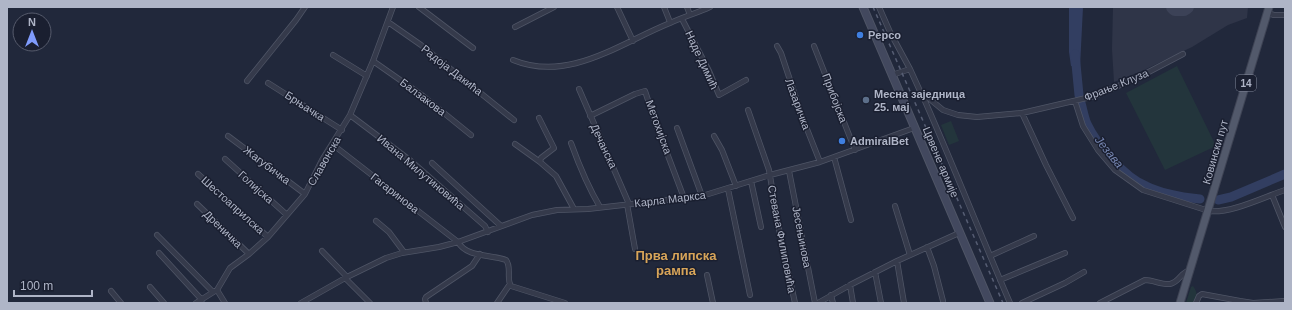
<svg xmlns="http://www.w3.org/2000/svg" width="1292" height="310" viewBox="0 0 1292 310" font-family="Arial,sans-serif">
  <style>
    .airport { fill: #2f3548 }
    .green { fill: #23353c }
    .water { fill: #323e61 }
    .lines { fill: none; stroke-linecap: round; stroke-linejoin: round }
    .river { stroke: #323e61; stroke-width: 9 }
    .taxiway { stroke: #3c4257; stroke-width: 14 }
    .street-casing { stroke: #4f5566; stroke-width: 6 }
    .secondary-casing { stroke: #4f5566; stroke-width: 9 }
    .primary-casing { stroke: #3e4354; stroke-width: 9 }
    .street { stroke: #353a4b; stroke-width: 4.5 }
    .secondary { stroke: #42485e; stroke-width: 7 }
    .primary { stroke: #52596b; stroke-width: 7 }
    .rail { stroke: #565d73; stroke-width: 1.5; stroke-dasharray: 4 4; stroke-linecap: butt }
    .shop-dot { fill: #3f7fe0; stroke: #1a1f30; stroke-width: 1.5 }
    .service-dot { fill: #5c6f8a; stroke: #1a1f30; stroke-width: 1.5 }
    .labels { text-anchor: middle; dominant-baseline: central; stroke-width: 3; stroke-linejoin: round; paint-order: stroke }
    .shield { fill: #1a1f30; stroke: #82889a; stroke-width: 1 }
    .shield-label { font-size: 10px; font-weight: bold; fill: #afb5c7 }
    .poi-label { font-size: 11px; font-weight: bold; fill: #afb5c7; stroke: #1a1f30; text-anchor: start }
    .street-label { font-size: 11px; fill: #afb5c7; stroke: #1a1f30 }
    .water-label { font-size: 12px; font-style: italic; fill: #7686b1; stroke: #1a1f30 }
    .quarter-label { font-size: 13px; font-weight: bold; fill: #d8a559; stroke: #1a1f30 }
  </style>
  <rect width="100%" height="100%" fill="#21283b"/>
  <path class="airport" d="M1113 7H1248L1247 18 1228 25 1192 47 1142 71 1114 82 1112 49Z"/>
  <path class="green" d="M1177 66 1216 146 1165 170 1126 93Z
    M951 121 959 141 949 145 941 125Z
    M1193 286C1198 293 1197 295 1193 303H1186L1191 287Z"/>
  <path class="water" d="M1069 7H1083L1080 67 1071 66 1069 52Z"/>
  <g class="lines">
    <path class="river" d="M1075 54 1079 95
      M1081 103C1083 110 1084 117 1087 124 1097 145 1124 177 1146 186 1162 194 1181 197 1200 199
      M1218 200 1231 197 1285 174"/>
    <path class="taxiway" d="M1173 7 1175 9H1184L1187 7"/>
    <g class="street-casing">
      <path id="street" d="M419 7 473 48
        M617 7 633 41
        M664 7 670 22
        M687 7 690 15
        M879 7 890 32 910 69
        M1267 13 1274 15H1285
        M682 19 709 71 719 95 746 80
        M388 22 421 45 514 120
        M515 27 554 7
        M777 46 781 53 803 119 820 162
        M814 46 855 150
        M333 55 367 76
        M513 60C569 83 620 43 670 23 683 17 697 13 710 7
        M373 61 423 96 471 135
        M892 75 910 69 920 91 943 110 958 115 977 117 1022 113 1095 96 1141 76 1183 54
        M247 81 296 20 305 7
        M268 83 342 130
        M579 89 629 204
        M921 92C952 162 980 233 1010 303
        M1075 101 1083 126 1098 150 1115 170 1143 190 1209 211C1230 214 1264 197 1285 190
        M748 110 769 170 779 229 795 303
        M1022 113 1046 165 1073 218
        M350 115 411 161 485 226 488 232
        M590 116 635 94 645 91 656 124 684 198
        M539 118 554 148 541 158 540 162
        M677 128 702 196
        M228 136 305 194
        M714 136 722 150 736 186
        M571 143C579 165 588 187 600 207
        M332 144 458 242C467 258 491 254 506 260 512 267 506 279 511 286L565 303
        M515 144 540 162 556 176 574 209
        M834 157 851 220
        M225 159 287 215
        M432 163 501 226
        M789 171 815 303
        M198 174 268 237
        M751 181 761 227
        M728 189 750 295
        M1272 195 1285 227
        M197 204 249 254
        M627 204 635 249
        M895 206 910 255
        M376 221 389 232 404 252
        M157 235 213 292
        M927 247 934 266 943 301
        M322 251 347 277
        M159 253 202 300
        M990 256 1034 236
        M897 261 904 303
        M875 272 881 303
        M707 275 713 303
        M345 278 370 303
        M1000 280 1065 253
        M850 285 853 303
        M150 287 164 303
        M111 291 121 303
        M831 295 833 303
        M196 303 215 291
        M225 303 217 290 230 268 249 254 268 237 305 194 322 160 350 115 373 61 393 7
        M301 303 347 277 386 258 402 253 439 247 458 242 532 215 557 210 588 209 702 196 770 175 820 162 914 128
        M426 303 425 299 426 297 472 266 480 254
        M497 303 510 284
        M818 303 850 285 897 261 959 233
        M1022 303 1065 283 1084 272
        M1100 303 1145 280C1153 280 1162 285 1170 284 1180 282 1180 272 1191 270
        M1196 303 1199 296 1202 294 1240 301 1253 303 1285 301"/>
    </g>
    <g class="secondary-casing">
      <path id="secondary" d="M863 7 990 303"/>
    </g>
    <g class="primary-casing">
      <path id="primary" d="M1180 303 1269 7"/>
    </g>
    <use href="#street" class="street"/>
    <use href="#secondary" class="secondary"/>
    <use href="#primary" class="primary"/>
    <path class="rail" d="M873 7 1003 303"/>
  </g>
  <g class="shop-dot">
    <circle cx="860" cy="35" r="4"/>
    <circle cx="842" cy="141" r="4"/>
  </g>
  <circle class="service-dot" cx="866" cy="100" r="4"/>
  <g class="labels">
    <rect class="shield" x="1236" y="75" width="20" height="16" rx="3"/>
    <g class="shield-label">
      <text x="1246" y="83">14</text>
    </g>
    <g class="poi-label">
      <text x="868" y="35">Pepco</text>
      <text x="874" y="94">Месна заједница<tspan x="874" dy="13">25. мај</tspan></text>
      <text x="850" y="141">AdmiralBet</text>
    </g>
    <g class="street-label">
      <text transform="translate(702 60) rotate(65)">Наде Димић</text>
      <text transform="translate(452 70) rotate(38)">Радоја Дакића</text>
      <text transform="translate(1116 85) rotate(-22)">Фрање Клуза</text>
      <text transform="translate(423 97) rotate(37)">Балзакова</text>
      <text transform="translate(835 98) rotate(69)">Прибојска</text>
      <text transform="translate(798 104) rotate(70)">Лазаричка</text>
      <text transform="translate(305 106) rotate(33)">Брњачка</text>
      <text transform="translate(659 127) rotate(70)">Метохијска</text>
      <text transform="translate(604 146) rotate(65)">Дечанска</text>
      <text transform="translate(1215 152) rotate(-74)">Ковински пут</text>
      <text transform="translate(324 161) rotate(-60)">Славонска</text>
      <text transform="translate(941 162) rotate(67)">Црвене армије</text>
      <text transform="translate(267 165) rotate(37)">Жагубичка</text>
      <text transform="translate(421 172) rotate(40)">Ивана Милутиновића</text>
      <text transform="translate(256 187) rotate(42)">Голијска</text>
      <text transform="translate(395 193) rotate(38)">Гагаринова</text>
      <text transform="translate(670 199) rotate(-7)">Карла Маркса</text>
      <text transform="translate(233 205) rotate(42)">Шестоаприлска</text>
      <text transform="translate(223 229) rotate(44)">Дреничка</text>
      <text transform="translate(802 237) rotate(79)">Јесењинова</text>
      <text transform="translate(782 239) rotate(79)">Стевана Филиповића</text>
    </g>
    <g class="water-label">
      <text transform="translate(1109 152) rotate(51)">Језава</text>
    </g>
    <g class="quarter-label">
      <text x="676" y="255">Прва липска<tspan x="676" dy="15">рампа</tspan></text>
    </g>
  </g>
  <rect width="1292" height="310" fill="none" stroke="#afb5c7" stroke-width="16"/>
  <g transform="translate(32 32)"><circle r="19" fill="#1a1f30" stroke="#565b6c"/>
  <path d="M0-3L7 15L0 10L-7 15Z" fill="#7f9bfc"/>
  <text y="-6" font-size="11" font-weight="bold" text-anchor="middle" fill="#afb5c7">N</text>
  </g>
  <path d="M14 290v6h78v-6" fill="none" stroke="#afb5c7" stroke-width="2"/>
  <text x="20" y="290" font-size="12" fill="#afb5c7" stroke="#1a1f30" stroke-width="3" paint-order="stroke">100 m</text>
</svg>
